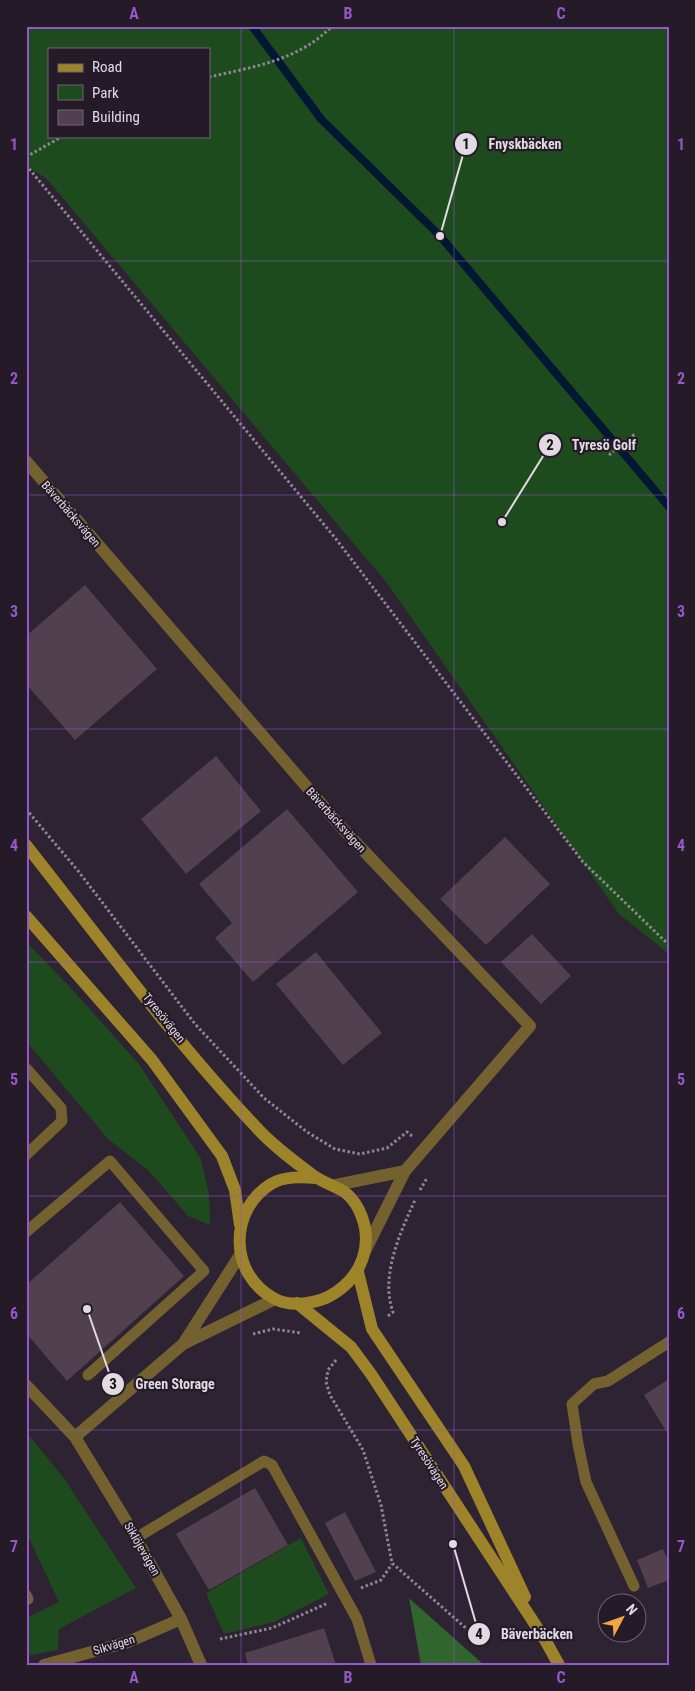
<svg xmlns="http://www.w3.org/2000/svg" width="695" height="1691" viewBox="0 0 695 1691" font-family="'Roboto Condensed',sans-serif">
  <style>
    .green { fill: #1e4b1d; fill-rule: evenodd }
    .forest { fill: #30652e }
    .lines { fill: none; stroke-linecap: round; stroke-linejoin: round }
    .stream { stroke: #021732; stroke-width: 8 }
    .building { fill: #51404d }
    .path { stroke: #8f8692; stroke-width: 3; stroke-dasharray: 2.5 2.5; stroke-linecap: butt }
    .lane { stroke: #73622f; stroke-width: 11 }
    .street { stroke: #73622f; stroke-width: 12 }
    .secondary { stroke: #9d8329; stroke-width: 12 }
    .grid { fill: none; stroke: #9458c8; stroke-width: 1; stroke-opacity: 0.55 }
    .labels { text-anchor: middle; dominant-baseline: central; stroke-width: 4.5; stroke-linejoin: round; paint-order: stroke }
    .street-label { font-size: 12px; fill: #e1dae3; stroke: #241a28 }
    .leader { fill: none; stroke: #e1dae3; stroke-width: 2 }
    .callout-dot { fill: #e1dae3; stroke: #241a28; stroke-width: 2 }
    .mark-label { font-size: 15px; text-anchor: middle; font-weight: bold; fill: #111 }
    .callout-label { font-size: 14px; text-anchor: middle; font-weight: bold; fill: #e1dae3; stroke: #241a28; stroke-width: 4.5; stroke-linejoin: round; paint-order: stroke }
    .neatline { fill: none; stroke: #9458c8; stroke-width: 2 }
    .grid-label { font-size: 16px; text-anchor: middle; font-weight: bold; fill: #9458c8 }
  </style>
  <rect width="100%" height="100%" fill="#2e2332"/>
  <path class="green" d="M26 26H669V954L619 914 387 583 46 178 26 166ZM49 49H209V136H49Z
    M26 942 69 986 139 1064 201 1159 209 1195 210 1225 188 1216 149 1171 108 1139 26 1041Z
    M26 1432 63 1477 136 1588 59 1629 58 1650 26 1656V1618L59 1602 26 1532Z
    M301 1538 329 1594 274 1622 224 1634 206 1593Z"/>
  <path class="forest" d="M409 1598 484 1665H421Z"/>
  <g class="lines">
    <path class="stream" d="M252 26 321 119 440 236 669 507"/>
  </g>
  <path class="building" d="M85 585 157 669 75 740 26 684V636Z
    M216 756 261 811 186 874 141 819Z
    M287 809 358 892 253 982 215 938 232 923 199 884Z
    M505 837 550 884 486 945 440 899Z
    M532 934 571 976 541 1004 501 962Z
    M316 952 382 1033 343 1065 276 984Z
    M120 1202 184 1276 67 1381 26 1333V1285Z
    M669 1379V1430L666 1431 644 1395Z
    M255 1488 288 1545 209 1590 176 1534Z
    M345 1512 376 1572 355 1581 325 1523Z
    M663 1549 669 1562V1580L648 1588 637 1560Z
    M324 1628 336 1665H248L245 1653Z"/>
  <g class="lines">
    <path class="path" d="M209 77C253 67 300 60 332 26
      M26 157 63 136
      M26 165 336 539 583 862 669 945
      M609 455 636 433
      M26 809 79 872 195 1024 264 1098 307 1132 335 1149 360 1154 387 1148 407 1132 412 1136
      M420 1190 427 1178
      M388 1316 393 1312C380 1276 400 1233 415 1200
      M253 1334 273 1329 301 1333
      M336 1360 328 1370 326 1382 330 1395 363 1450 381 1505 392 1563 468 1630
      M361 1588 381 1580 392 1564
      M220 1639 272 1628 328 1603"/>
    <path class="lane" d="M26 1068 61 1108 62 1121 26 1155
      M26 1232 110 1161 204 1271 88 1375
      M136 1538 264 1461 272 1465 357 1619 371 1665
      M634 1586 586 1482 578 1444 572 1404 594 1384 608 1381 669 1342
      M26 1595 28 1599"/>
    <path class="street" d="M26 461 343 829 530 1026 405 1171 365 1251
      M336 1185 405 1171
      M183 1344 240 1255
      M26 1385 75 1437 128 1524 181 1619 201 1665
      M75 1437 183 1344 275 1299
      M44 1665 128 1642 181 1619"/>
    <path class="secondary" d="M26 845C101 940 173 1039 256 1127 272 1145 295 1162 314 1176 331 1188 345 1185 358 1208 376 1243 362 1279 328 1297 313 1304 290 1307 275 1299 229 1275 228 1211 271 1184 284 1176 301 1177 316 1178
      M26 916 152 1060 222 1156 235 1190 240 1225
      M358 1272 372 1329 464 1466 525 1597
      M297 1303 351 1347 371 1374 544 1638 559 1665"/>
  </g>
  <path class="grid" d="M241 26V1665M454 26V1665M26 261H669M26 495H669M26 729H669M26 962H669M26 1196H669M26 1430H669"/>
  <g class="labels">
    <g class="street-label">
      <text transform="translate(71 514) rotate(49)">Bäverbäcksvägen</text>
      <text transform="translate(336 820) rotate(48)">Bäverbäcksvägen</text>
      <text transform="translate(164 1018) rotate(51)">Tyresövägen</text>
      <text transform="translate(429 1463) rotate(57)">Tyresövägen</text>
      <text transform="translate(142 1549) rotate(60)">Siklöjevägen</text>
      <text transform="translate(114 1645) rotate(-17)">Sikvägen</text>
    </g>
  </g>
  <path class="leader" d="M440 236L466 144M502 522L550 445M87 1309L113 1384M453 1544L479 1634"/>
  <g class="callout-dot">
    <circle cx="440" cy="236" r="5"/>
    <circle cx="502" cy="522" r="5"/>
    <circle cx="87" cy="1309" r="5"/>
    <circle cx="453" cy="1544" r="5"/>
    <circle cx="466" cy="144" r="12"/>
    <circle cx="550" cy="445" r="12"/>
    <circle cx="113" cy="1384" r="12"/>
    <circle cx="479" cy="1634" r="12"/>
  </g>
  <g class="mark-label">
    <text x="466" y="149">1</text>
    <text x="550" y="450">2</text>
    <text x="113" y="1389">3</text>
    <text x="479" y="1639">4</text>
  </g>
  <g class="callout-label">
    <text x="525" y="149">Fnyskbäcken</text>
    <text x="604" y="450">Tyresö Golf</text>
    <text x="175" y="1389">Green Storage</text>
    <text x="537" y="1639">Bäverbäcken</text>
  </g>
  <rect width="695" height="1691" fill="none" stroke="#241a28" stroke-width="55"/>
  <rect x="48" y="48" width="162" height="90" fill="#241a28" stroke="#706773"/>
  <rect x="58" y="64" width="25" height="8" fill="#9d8329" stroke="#706773"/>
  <text x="92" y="72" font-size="15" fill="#e1dae3">Road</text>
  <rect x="58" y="85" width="25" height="15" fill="#1e4b1d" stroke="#706773"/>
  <text x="92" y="98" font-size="15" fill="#e1dae3">Park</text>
  <rect x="58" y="110" width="25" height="15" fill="#51404d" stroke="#706773"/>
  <text x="92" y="122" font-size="15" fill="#e1dae3">Building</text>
  <g transform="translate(622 1618) rotate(49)"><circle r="24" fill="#241a28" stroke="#706773"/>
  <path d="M0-4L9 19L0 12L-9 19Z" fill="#f1a63f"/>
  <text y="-8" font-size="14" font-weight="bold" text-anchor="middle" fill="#e1dae3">N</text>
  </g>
  <rect x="28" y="28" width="640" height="1636" class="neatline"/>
  <g class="grid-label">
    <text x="134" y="19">A</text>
    <text x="348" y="19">B</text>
    <text x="561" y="19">C</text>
    <text x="14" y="150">1</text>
    <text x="681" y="150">1</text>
    <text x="14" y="384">2</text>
    <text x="681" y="384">2</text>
    <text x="14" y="617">3</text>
    <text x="681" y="617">3</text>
    <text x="14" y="851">4</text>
    <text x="681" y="851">4</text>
    <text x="14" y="1085">5</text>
    <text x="681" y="1085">5</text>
    <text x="14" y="1319">6</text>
    <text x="681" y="1319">6</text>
    <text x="14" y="1552">7</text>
    <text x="681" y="1552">7</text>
    <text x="134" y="1683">A</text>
    <text x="348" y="1683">B</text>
    <text x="561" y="1683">C</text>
  </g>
</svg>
